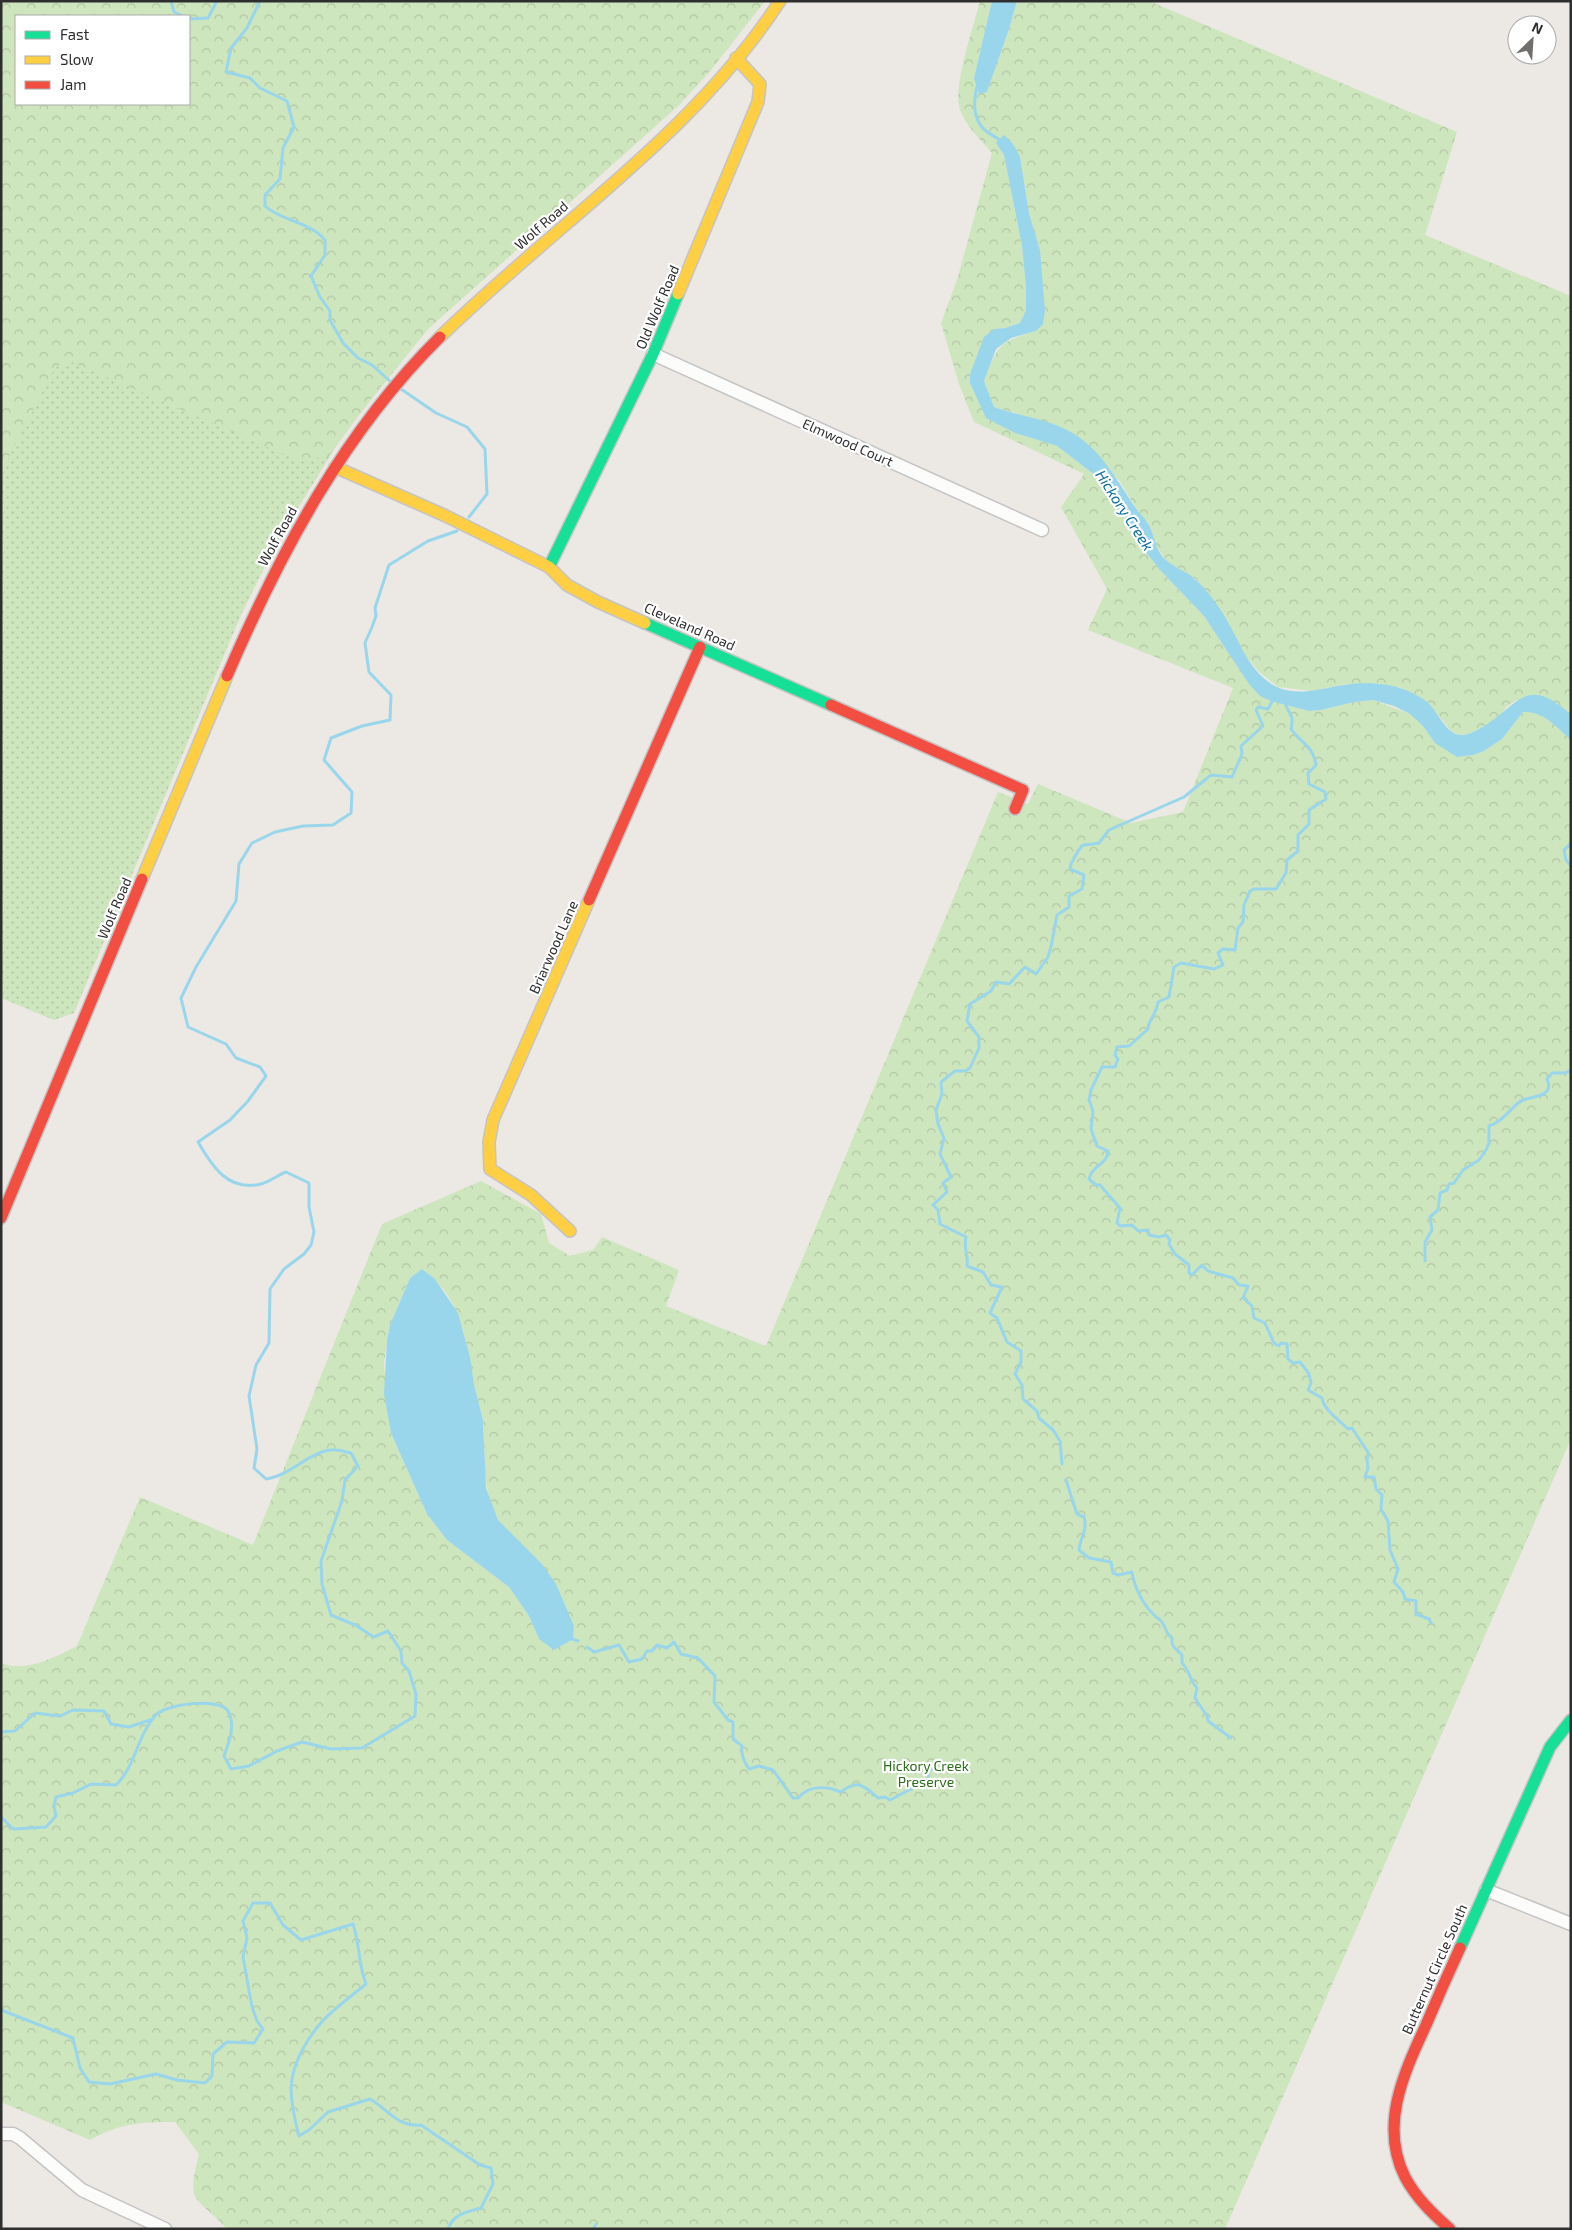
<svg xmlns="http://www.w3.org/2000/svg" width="1572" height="2230" viewBox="0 0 1572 2230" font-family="'Exo 2',sans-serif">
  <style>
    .grass { fill: url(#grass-dots); fill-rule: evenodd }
    .forest { fill: url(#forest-crowns); fill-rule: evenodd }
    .water { fill: #99d6ec }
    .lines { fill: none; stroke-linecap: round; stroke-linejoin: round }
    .stream { stroke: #99d6ec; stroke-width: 3 }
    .street-casing { stroke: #c5c4c5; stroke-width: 15 }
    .fast-casing { stroke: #c5c4c5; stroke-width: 14 }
    .slow-casing { stroke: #c5c4c5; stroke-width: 14 }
    .jam-casing { stroke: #c5c4c5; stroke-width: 14 }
    .street { stroke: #fcfcfb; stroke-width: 12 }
    .fast { stroke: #16e098; stroke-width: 11 }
    .slow { stroke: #ffcf43; stroke-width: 11 }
    .jam { stroke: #f24e42; stroke-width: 11 }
    .labels { text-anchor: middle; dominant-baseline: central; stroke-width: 4.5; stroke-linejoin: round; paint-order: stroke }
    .street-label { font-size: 14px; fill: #2e2e2e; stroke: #fff }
    .park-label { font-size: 14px; fill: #2c6e1b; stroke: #fff }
    .water-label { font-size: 15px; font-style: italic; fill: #0d6fa3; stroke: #fff }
  </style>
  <defs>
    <pattern id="grass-dots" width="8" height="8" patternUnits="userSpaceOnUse" patternTransform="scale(1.25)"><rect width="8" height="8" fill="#cee6be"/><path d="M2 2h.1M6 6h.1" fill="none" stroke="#b1c6a4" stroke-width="1.8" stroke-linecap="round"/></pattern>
    <pattern id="forest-crowns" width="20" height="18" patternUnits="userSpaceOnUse" patternTransform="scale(1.25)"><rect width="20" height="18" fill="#cee6be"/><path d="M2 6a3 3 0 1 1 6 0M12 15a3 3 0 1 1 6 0" fill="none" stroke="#b1c6a4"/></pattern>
  </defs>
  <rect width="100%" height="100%" fill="#ece8e4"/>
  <path class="grass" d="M1 1H765L710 71 679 105 428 329 343 435 276 544 241 615 74 1013 54 1020 1 998ZM16 16H189V104H16Z"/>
  <path class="forest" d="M1 1H765L710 71 679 105 428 329 376 392 329 456 299 461 72 362 56 366 1 472ZM16 16H189V104H16Z
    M980 1H992L974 78 987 92 1009 29 1017 1H1149L1457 132 1425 235 1571 296V715L1566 711 1517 700 1507 706 1500 716 1481 728 1468 734 1459 735 1451 731 1427 702 1399 687 1346 684 1312 691 1278 687 1259 672 1242 652 1223 614 1196 579 1168 562 1162 555 1156 546 1148 523 1136 508 1119 480 1056 425 994 407 984 381C998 345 998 342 1036 331L1040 250 1029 213 1020 157 996 143 1004 155 1022 246 1026 287V310L1020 323 1005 328 994 329 970 383 978 399 1015 433 1057 446 1100 479 1113 494 1144 550 1161 571 1204 616 1235 661 1284 704 1309 711 1321 710 1354 702 1373 700 1410 714 1423 726 1435 743 1473 755 1484 751 1502 739 1523 712C1544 711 1556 727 1571 740V1439L1225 2229H227C195 2194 186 2206 199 2154L175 2122C140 2122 121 2123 90 2140L1 2102V1663C26 1673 55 1657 77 1646L140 1497 253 1545 382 1224 481 1181 541 1214 549 1243 570 1256 593 1250 602 1237 679 1270 666 1306 766 1346 998 792 1028 804 1038 784 1131 823 1183 812 1233 688 1088 630 1107 589 1061 507 1084 474 974 422 959 384 941 323 957 280 992 153C981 140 966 126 960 110 952 89 974 25 980 1ZM422 1269C462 1297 467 1343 474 1387 476 1398 481 1409 483 1420 487 1458 479 1479 497 1518 502 1529 531 1553 542 1564L539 1639 529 1616 509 1587 447 1540 427 1514 391 1433 384 1365 387 1340 390 1325 410 1278Z"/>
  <path class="water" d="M992 1H1017L1009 29 987 92 979 94 974 78Z
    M1004 135 1013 144 1020 157 1029 213 1040 250 1045 311 1043 324 1036 331 1011 338 996 349 984 381 994 407C1014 414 1036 418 1056 425 1097 441 1112 473 1135 507 1139 513 1144 517 1147 522 1154 532 1154 546 1162 556 1171 567 1186 570 1196 580 1206 589 1215 601 1222 612 1239 638 1247 672 1277 687 1298 697 1323 688 1344 685 1360 682 1385 683 1400 688 1409 691 1420 696 1427 702 1438 711 1445 734 1461 735 1468 735 1473 732 1479 729 1518 708 1524 672 1571 715V740C1556 727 1544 711 1523 712L1502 739 1484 751 1473 755 1457 757 1435 743 1423 726 1410 714 1394 706 1373 700 1354 702 1321 710 1309 711 1271 701 1260 696 1249 684 1204 616 1161 571 1144 550 1113 494 1100 479 1057 446 1015 433 986 418 970 383V374L984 337 994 329 1005 328 1020 323 1026 310V287L1022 246 1004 155 996 143Z
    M422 1269 435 1279 458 1313 470 1357 474 1385 483 1420 486 1488 498 1520 542 1564 556 1584 574 1626 573 1639 554 1650 539 1639 529 1616 509 1587 447 1540 427 1514 391 1433 384 1394 387 1340 390 1325 410 1278Z"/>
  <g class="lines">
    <path class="stream" d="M171 1 174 12 183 16
      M260 1 247 28 231 48 226 72 250 78 260 88 287 101 294 127 283 148 280 179 265 195V206C283 222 309 221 325 240V255L311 276 320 297 330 311V320L343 343 358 358 372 365 392 383
      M189 19 208 18 217 1
      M978 84C973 99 972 120 986 131 991 135 997 137 1003 143
      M401 389 436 413 467 427 485 449 487 494 469 517
      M1284 700C1287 714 1295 712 1291 729 1300 742 1314 747 1316 765L1308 773 1309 784 1325 792 1326 799 1309 810V824L1298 835V851L1287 860 1286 873 1276 889H1254L1250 891 1244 905 1243 922 1238 928 1235 950 1223 949 1218 953 1223 965 1214 969 1181 963 1174 967 1169 997 1158 1002C1156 1016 1148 1020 1148 1029L1129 1046 1117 1047 1115 1055 1118 1059 1115 1067H1102L1091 1090 1089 1100 1093 1111 1091 1129 1097 1146 1108 1151C1108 1164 1092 1165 1089 1179L1096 1185H1100L1120 1208 1117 1223 1120 1226 1132 1225 1138 1231 1148 1230 1149 1235 1159 1237 1166 1235 1170 1240 1169 1244 1175 1254 1189 1265V1273L1192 1275 1202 1265 1208 1271 1233 1278 1239 1285 1248 1286 1243 1298 1252 1306 1254 1318 1265 1323 1274 1343 1279 1346 1281 1343 1287 1344 1288 1359 1293 1363 1300 1362 1309 1374 1311 1383 1308 1390 1322 1398C1323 1409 1340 1421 1348 1429L1352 1428 1369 1454 1367 1459 1368 1468 1365 1477H1374L1376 1489 1382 1495 1381 1509 1388 1521 1390 1550 1398 1569 1394 1582 1403 1592 1405 1599 1416 1601V1614L1429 1619 1431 1623
      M1571 843 1564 850 1566 860 1571 866
      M1425 1261V1242L1432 1230 1430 1217 1438 1210 1440 1193 1447 1190 1449 1184 1454 1183 1463 1170 1479 1160 1486 1150 1489 1143V1126C1505 1121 1513 1104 1523 1100 1533 1096 1555 1097 1547 1079L1552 1073H1565L1571 1070
      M1062 1464 1060 1441 1053 1430 1039 1418 1037 1411 1023 1399 1022 1385 1015 1374 1021 1362V1351L1007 1342 997 1318 990 1313 1002 1287 991 1285 983 1272 967 1266C969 1254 963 1251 966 1237L940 1224 938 1210 933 1205 947 1192 943 1183 951 1177 940 1154 944 1138 938 1124 936 1110 942 1094 941 1082 955 1071H965L970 1068 979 1048V1037L967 1021 970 1004 991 991 996 982 1009 984 1025 967 1036 974 1048 957 1051 947 1057 915 1069 907V896L1082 889 1084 875 1070 869C1070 864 1072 863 1074 858 1085 840 1079 847 1099 843L1109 830 1184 797 1211 775 1232 777 1242 754 1241 746 1263 726 1256 710 1258 707 1268 709 1274 698
      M1066 1480 1077 1514 1084 1517C1088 1530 1080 1538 1079 1550L1089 1558 1111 1562 1113 1573 1118 1575 1132 1572C1134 1586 1142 1603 1153 1614 1155 1617 1160 1619 1162 1622 1166 1628 1166 1634 1172 1638 1171 1648 1176 1648 1182 1655V1663C1191 1673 1190 1681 1197 1688L1195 1698 1207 1716 1208 1721 1231 1738
      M569 1638 578 1641
      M587 1647 594 1652 619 1645 629 1662 642 1659 647 1651H652L657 1645 667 1648 674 1642 681 1654 698 1658 715 1676 714 1702 728 1720 733 1722V1739L742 1746C741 1754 744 1762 749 1769L759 1766 773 1770 793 1798H798C809 1785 826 1786 841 1792 858 1779 863 1785 878 1798L885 1797 890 1800 928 1780 929 1771 936 1766
      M1 1732 15 1731 35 1713 60 1716 73 1710 104 1711 111 1724 129 1727 153 1719
      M1 1817 13 1829 46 1827 56 1816 54 1806 56 1797 73 1793 91 1784 116 1785C136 1766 137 1735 156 1715 166 1704 219 1697 228 1711 236 1726 229 1742 224 1756L231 1769 249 1766 277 1751 302 1742 331 1749 362 1748 415 1716 416 1694 409 1671 402 1663 401 1651 388 1631 374 1637 355 1625 331 1615 322 1584 321 1561 342 1501 345 1480 358 1466 351 1453C345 1452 337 1449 331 1450 309 1452 290 1476 266 1479L254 1468 257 1449 249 1396 256 1365 269 1343 270 1289 284 1269 304 1254 311 1245 314 1232 309 1207V1183L286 1172C278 1175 269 1182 261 1184 228 1192 212 1166 198 1142L230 1120 248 1101 266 1076 260 1067 236 1058 226 1044 188 1027 181 998 196 967 236 901 239 864 252 843 275 832 303 826 333 825 351 813 352 792 324 760 331 738 362 726 390 720 391 695 369 672 365 643 372 627 376 616 375 608 389 565 428 541 457 531
      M1 2010 73 2038 80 2068 89 2082 110 2084 156 2074 177 2080 205 2083 212 2076 213 2054 227 2042 254 2043 263 2029 257 2021 252 2007 243 1957 247 1938 243 1921 253 1903H270L283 1925 301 1940 353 1924C360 1944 358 1964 366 1984 355 1993 343 2002 333 2011 314 2027 296 2055 292 2079 289 2094 295 2122 299 2136L309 2130 328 2112 370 2099C389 2110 397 2127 421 2125L480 2165 491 2168 493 2184 481 2208C467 2212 453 2214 448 2229
      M593 2229 596 2224"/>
    <g class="street-casing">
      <path id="street" d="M653 354 1042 530
        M1486 1890 1571 1924
        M1 2134H13L20 2138 82 2190 165 2229"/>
    </g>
    <g class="fast-casing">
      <path id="fast" d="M549 567 653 354 678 294
        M645 623 831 705
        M1460 1948 1550 1747 1571 1720"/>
    </g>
    <g class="slow-casing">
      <path id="slow" d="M678 294 758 102 760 84 736 58
        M440 337C553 226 693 135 780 1
        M335 467 446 516 549 567 567 585 598 602 645 623
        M142 879 227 676
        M570 1231 531 1195 490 1169 489 1142 493 1120 589 900"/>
    </g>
    <g class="jam-casing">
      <path id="jam" d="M227 676C280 553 344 432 440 337
        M831 705 1023 790 1015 809
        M589 900 700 647
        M1 1218 142 879
        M1450 2229C1433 2214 1416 2198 1405 2177 1379 2125 1404 2073 1426 2025 1437 1999 1448 1974 1460 1948"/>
    </g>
    <use href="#street" class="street"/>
    <use href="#fast" class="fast"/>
    <use href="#slow" class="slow"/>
    <use href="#jam" class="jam"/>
  </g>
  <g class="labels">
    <g class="street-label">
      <text transform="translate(541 225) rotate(-41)">Wolf Road</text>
      <text transform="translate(657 307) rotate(-67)">Old Wolf Road</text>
      <text transform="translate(848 442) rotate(24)">Elmwood Court</text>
      <text transform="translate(277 536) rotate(-61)">Wolf Road</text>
      <text transform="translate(690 626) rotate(24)">Cleveland Road</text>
      <text transform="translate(114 908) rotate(-67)">Wolf Road</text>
      <text transform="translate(553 947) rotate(-66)">Briarwood Lane</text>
      <text transform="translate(1434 1969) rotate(-66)">Butternut Circle South</text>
    </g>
    <g class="park-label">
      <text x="926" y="1765">Hickory Creek<tspan x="926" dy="16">Preserve</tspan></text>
    </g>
    <g class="water-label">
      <text transform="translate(1125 510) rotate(57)">Hickory Creek</text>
    </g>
  </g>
  <rect width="1572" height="2230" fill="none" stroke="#2e2e2e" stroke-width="5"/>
  <rect x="15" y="15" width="175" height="90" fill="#ffffff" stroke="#ababab"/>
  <rect x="25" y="31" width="25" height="8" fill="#16e098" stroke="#ababab"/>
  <text x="60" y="40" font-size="15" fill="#2e2e2e">Fast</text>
  <rect x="25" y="56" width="25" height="8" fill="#ffcf43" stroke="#ababab"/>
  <text x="60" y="65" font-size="15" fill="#2e2e2e">Slow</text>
  <rect x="25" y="81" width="25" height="8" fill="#f24e42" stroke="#ababab"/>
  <text x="60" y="90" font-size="15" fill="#2e2e2e">Jam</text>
  <g transform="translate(1532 40) rotate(25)"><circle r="24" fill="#ffffff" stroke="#ababab"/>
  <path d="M0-4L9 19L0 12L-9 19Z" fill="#706f6e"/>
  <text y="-8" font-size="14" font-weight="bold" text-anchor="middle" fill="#2e2e2e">N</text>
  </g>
</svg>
